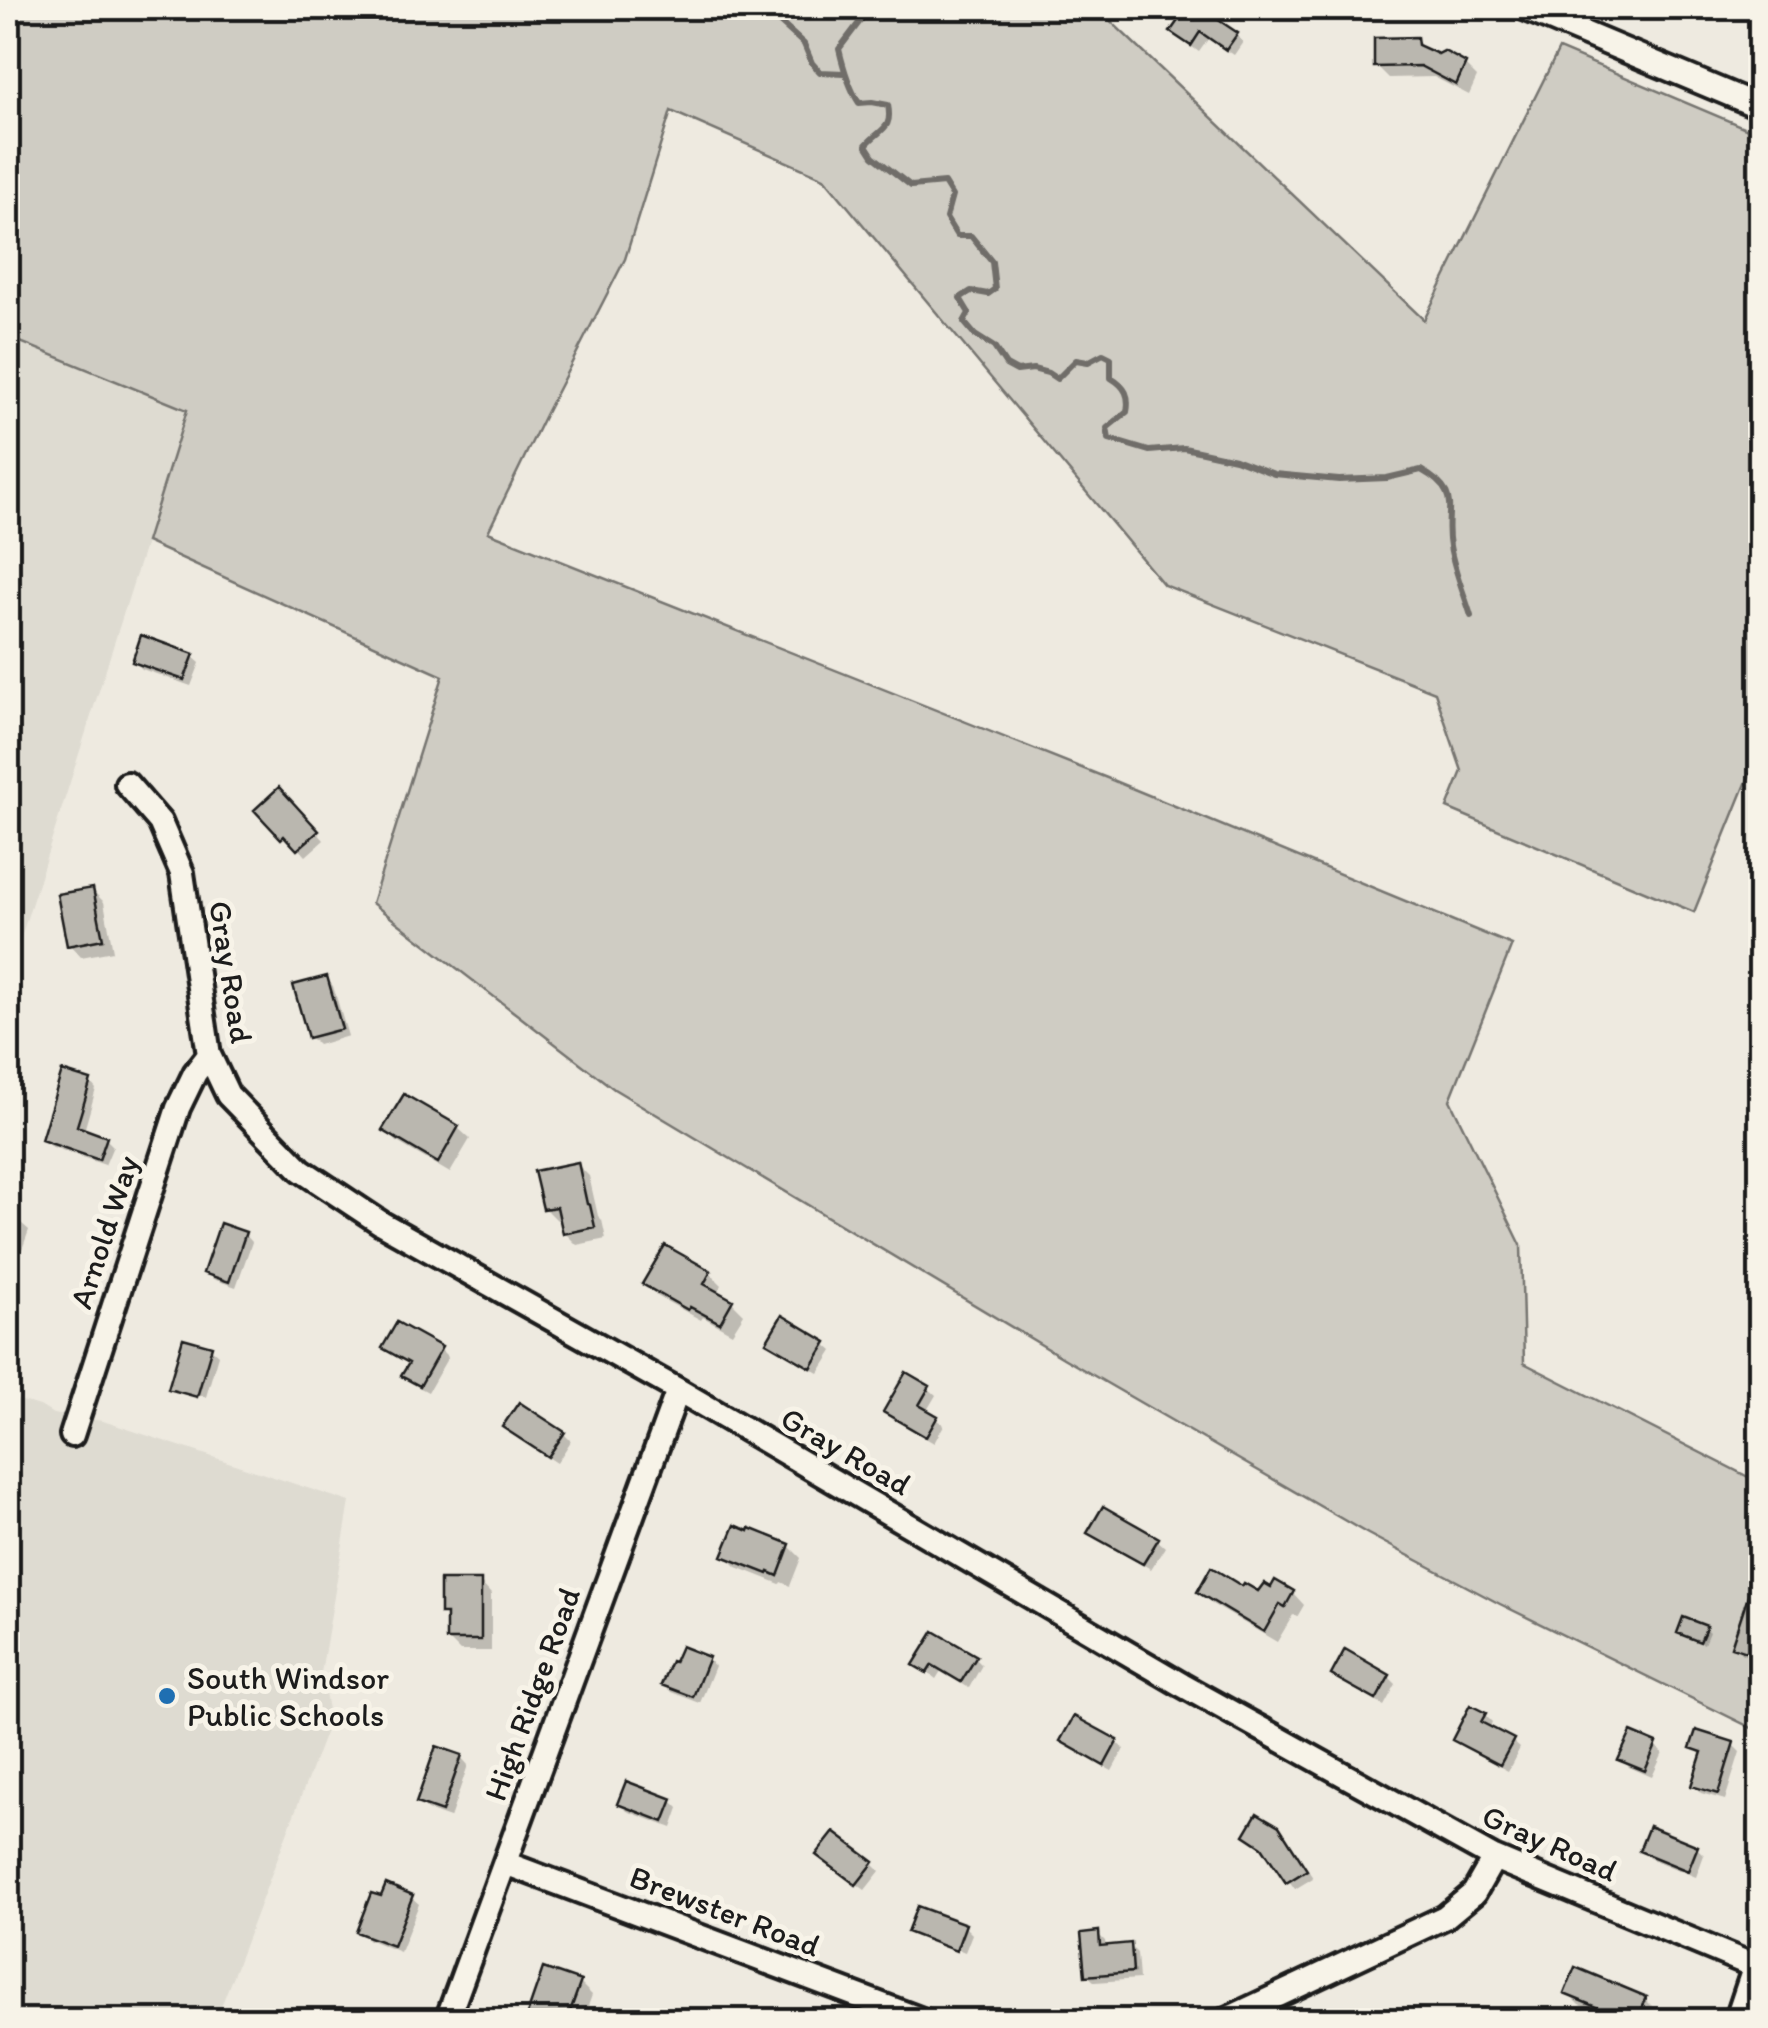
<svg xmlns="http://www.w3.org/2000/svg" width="1768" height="2028" viewBox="0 0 1768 2028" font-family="Itim,sans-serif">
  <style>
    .built { fill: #dedbd1 }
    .green { fill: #cfccc3; stroke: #767470; stroke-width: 2.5 }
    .shadow { fill: #0003 }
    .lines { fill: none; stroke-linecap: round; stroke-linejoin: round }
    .stream { stroke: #6f6d69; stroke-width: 6 }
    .building { fill: #bab7af; stroke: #1c1c1c; stroke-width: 2.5 }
    .minor-casing { stroke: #1c1c1c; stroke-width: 30 }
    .major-casing { stroke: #1c1c1c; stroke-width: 38 }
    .minor { stroke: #f7f3e8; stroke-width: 22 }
    .major { stroke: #f7f3e8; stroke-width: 30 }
    .poi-dot { fill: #1f6fb2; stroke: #f7f3e8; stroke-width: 4 }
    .labels { text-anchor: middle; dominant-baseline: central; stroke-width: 10; stroke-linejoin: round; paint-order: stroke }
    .street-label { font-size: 32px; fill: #1c1c1c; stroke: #f7f3e8 }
    .poi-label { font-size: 32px; fill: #1c1c1c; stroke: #f7f3e8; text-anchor: start }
  </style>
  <rect width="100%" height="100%" fill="#eeeae0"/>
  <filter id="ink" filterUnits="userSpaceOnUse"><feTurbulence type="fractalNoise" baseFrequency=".01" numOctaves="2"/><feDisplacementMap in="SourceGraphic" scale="20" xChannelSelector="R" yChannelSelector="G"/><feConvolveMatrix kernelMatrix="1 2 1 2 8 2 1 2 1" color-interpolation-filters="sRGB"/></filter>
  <g filter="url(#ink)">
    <path class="built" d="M8 337 188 410 8 978Z
      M8 1397 40 1406 53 1414 103 1421 350 1502 321 1673 330 1720 216 2020H8Z"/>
    <path class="green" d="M8 8H1097L1424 320 1559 49 1760 134V445L1758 455 1760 456V749L1694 912 1447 808 1462 771 1435 692 1164 585 824 178 671 111 625 259 545 415 488 532 1107 778 1512 945 1450 1100 1521 1245 1524 1363 1760 1483V1732L1500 1604 1368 1534 1065 1359 614 1089 372 903 443 676 146 542 187 410 8 337Z"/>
    <path class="shadow" d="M1185 15 1236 35 1243 42 1234 55 1209 38 1199 52 1181 39Z
      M1416 40 1428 52 1465 65 1477 77 1469 95 1434 77 1389 78 1377 66Z
      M192 656 200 663 191 686 142 669 134 661Z
      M279 791 324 840 306 856 293 842 290 844 258 810Z
      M92 890 104 902 113 951 81 957 70 945Z
      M326 978 333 986 348 1036 318 1045 310 1037Z
      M90 1082 96 1089 84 1131 106 1139 113 1146 105 1165 50 1146 43 1139Z
      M458 1128 470 1139 450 1173 397 1142 386 1130Z
      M577 1164 589 1176 598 1216 602 1220 606 1239 577 1245 565 1233 562 1219 557 1220 545 1208Z
      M8 1218 21 1223 29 1230 11 1280 8 1279Z
      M245 1234 252 1242 236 1287 213 1279 206 1272Z
      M710 1273 722 1285 717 1293 732 1302 744 1314 732 1333 703 1317 701 1320 657 1296 645 1284Z
      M770 1341 825 1344 833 1351 819 1373 777 1349Z
      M385 1347 440 1349 448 1357 428 1392 411 1383 404 1375 410 1365 392 1355Z
      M210 1348 218 1355 206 1397 176 1388V1393L171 1388Z
      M928 1388 936 1395 926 1412 944 1425 934 1443 893 1419 886 1412Z
      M513 1434H564L571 1441 557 1463Z
      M1090 1533 1157 1540 1165 1547 1151 1569 1098 1540Z
      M789 1546 801 1558 790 1586 781 1582 780 1584 737 1567 725 1555Z
      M480 1582 491 1594V1651H460L448 1639V1618L442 1612Z
      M1243 1589 1259 1595 1293 1593 1304 1605 1297 1617 1293 1615 1277 1642 1212 1604 1200 1592Z
      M1753 1589 1760 1592V1649L1757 1659 1742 1654 1734 1646Z
      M1706 1629 1709 1632 1704 1644 1680 1633Z
      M975 1658 982 1665 969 1688 941 1671 936 1679 917 1664Z
      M707 1659 715 1666 700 1703 671 1692 664 1684Z
      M1334 1674 1389 1677 1396 1684 1384 1706 1342 1682Z
      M1485 1715 1492 1722 1489 1729 1512 1741 1520 1748 1508 1771 1463 1747 1455 1740Z
      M1063 1741 1116 1742 1124 1749 1112 1771 1070 1748Z
      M1655 1745 1663 1753 1652 1777 1629 1767 1621 1759Z
      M1733 1745 1740 1752 1725 1800 1701 1793 1694 1785 1703 1756 1693 1748Z
      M461 1757 468 1765 450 1818 427 1810 419 1802Z
      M672 1801 679 1808 672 1828 627 1811 620 1803Z
      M1278 1828 1286 1836 1313 1878 1295 1889 1267 1851 1247 1835Z
      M1697 1848 1704 1855 1696 1877 1649 1858 1642 1850Z
      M827 1862 872 1863 880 1871 865 1890Z
      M411 1897 419 1904 400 1952 367 1939 359 1931Z
      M964 1926 972 1934 965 1952 916 1933V1937L910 1932Z
      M1098 1934 1105 1941 1106 1948 1130 1946 1137 1953 1139 1979 1095 1982 1087 1975Z
      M580 1983 592 1995 583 2020H530L528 2018Z
      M1567 1993 1645 1999 1657 2011 1653 2020H1616L1579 2005Z
      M1427 2013 1434 2020H1411Z"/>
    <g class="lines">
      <path class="stream" d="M764 8 804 44 812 63 820 72 844 73
        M850 8 861 20 839 49C843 66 850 89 859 103L872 102 888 105C893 131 880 128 866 145L873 156 911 186 944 183 952 196 946 218 957 236H971L992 262 995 289 988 294 971 291 960 298 969 313 964 322 975 335 994 347 1006 365 1017 371 1033 369 1048 373 1057 379 1076 360 1088 362 1103 354 1111 358V378C1126 387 1130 396 1127 412L1107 428 1109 439 1149 451 1184 448 1235 459 1274 474 1339 480 1387 478 1421 470C1464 494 1443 509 1450 546 1454 570 1464 593 1471 616"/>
    </g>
    <path class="building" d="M1202 9 1238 33 1226 50 1200 32 1191 46 1170 32 1184 12 1195 19Z
      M1417 37 1418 45 1438 54 1444 51 1466 63 1456 85 1420 66 1374 67V38Z
      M141 635 194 654 184 680 132 662Z
      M279 787 319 831 297 850 284 836 281 839 254 810Z
      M93 888 103 939 67 946 57 894Z
      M327 976 342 1029 308 1038 293 985Z
      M62 1071 91 1080 77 1126 107 1137 99 1160 41 1140Z
      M404 1094 459 1126 438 1163 382 1130Z
      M578 1162 587 1204 590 1205 595 1227 563 1234 557 1207 543 1209 534 1171Z
      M220 1223 246 1232 229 1282 203 1273Z
      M665 1245 711 1271 704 1284 733 1300 720 1323 690 1307 688 1310 642 1284Z
      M782 1315 827 1342 811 1368 766 1342Z
      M397 1322 442 1347 420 1386 401 1376 409 1363 382 1348Z
      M183 1338 212 1346 197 1397 168 1389Z
      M906 1372 930 1386 919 1405 938 1416 926 1437 883 1412Z
      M519 1402 565 1432 548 1457 502 1427Z
      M1103 1506 1159 1538 1143 1564 1087 1533Z
      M735 1525 749 1531 750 1528 790 1544 778 1576 769 1572 768 1574 722 1556Z
      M1211 1567 1242 1586 1244 1583 1258 1591 1264 1583 1271 1587 1275 1580 1294 1591 1285 1607 1280 1604 1264 1632 1197 1592Z
      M1757 1568 1760 1569V1621L1750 1653 1731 1647Z
      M440 1580H481V1640H446V1614H440Z
      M1683 1617 1707 1626 1700 1642 1677 1633Z
      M934 1631 977 1656 961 1682 932 1665 927 1673 913 1665Z
      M681 1646 709 1657 693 1697 661 1685 671 1661 674 1662Z
      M1345 1649 1390 1675 1376 1700 1331 1675Z
      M1470 1705 1486 1713 1481 1722 1514 1739 1500 1765 1452 1740Z
      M1074 1716 1118 1740 1104 1766 1060 1741Z
      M1696 1730 1734 1742 1718 1794 1691 1786 1702 1752 1690 1748Z
      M1631 1732 1657 1743 1645 1771 1618 1760Z
      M436 1746 462 1755 442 1812 416 1803Z
      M626 1781 673 1799 664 1822 617 1804Z
      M1257 1813 1279 1826 1307 1870 1286 1883 1262 1847 1244 1835Z
      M1649 1826 1698 1846 1688 1871 1639 1851Z
      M834 1832 874 1862 856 1885 816 1855Z
      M386 1884 413 1895 393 1946 356 1932 371 1893 381 1896Z
      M917 1906 966 1924 956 1951 907 1932Z
      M1099 1931 1100 1946 1131 1943 1133 1972 1085 1976 1081 1933Z
      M1575 1967 1647 1997 1637 2020H1628L1564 1994Z
      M543 1968 581 1981 567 2020H525Z"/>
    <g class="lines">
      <g class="minor-casing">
        <path id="minor" d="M1524 8 1760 107
          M127 784 160 822 182 873 209 1055 228 1095 301 1170 381 1223 678 1390 1182 1685 1494 1858 1759 1968
          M72 1435 178 1108 195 1073 209 1055
          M505 1863 922 2020
          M447 2020 678 1390
          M1225 2020 1445 1917 1474 1893 1494 1858"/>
      </g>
      <g class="major-casing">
        <path id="major" d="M1741 2020 1760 1963"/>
      </g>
      <use href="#minor" class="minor"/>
      <use href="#major" class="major"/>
    </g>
  </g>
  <circle class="poi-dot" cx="167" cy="1696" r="10"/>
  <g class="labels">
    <g class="street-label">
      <text transform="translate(231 972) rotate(81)">Gray Road</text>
      <text transform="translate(104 1232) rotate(-72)">Arnold Way</text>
      <text transform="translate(846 1451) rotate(30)">Gray Road</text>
      <text transform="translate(532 1694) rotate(-70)">High Ridge Road</text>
      <text transform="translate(1550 1843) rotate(24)">Gray Road</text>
      <text transform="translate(725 1911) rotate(21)">Brewster Road</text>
    </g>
    <g class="poi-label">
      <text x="187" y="1678">South Windsor<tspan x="187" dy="37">Public Schools</tspan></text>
    </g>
  </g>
  <rect width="1768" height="2028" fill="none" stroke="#f7f3e8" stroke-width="40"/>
  <rect x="20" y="20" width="1728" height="1988" fill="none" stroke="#1c1c1c" stroke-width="4" filter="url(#ink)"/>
</svg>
